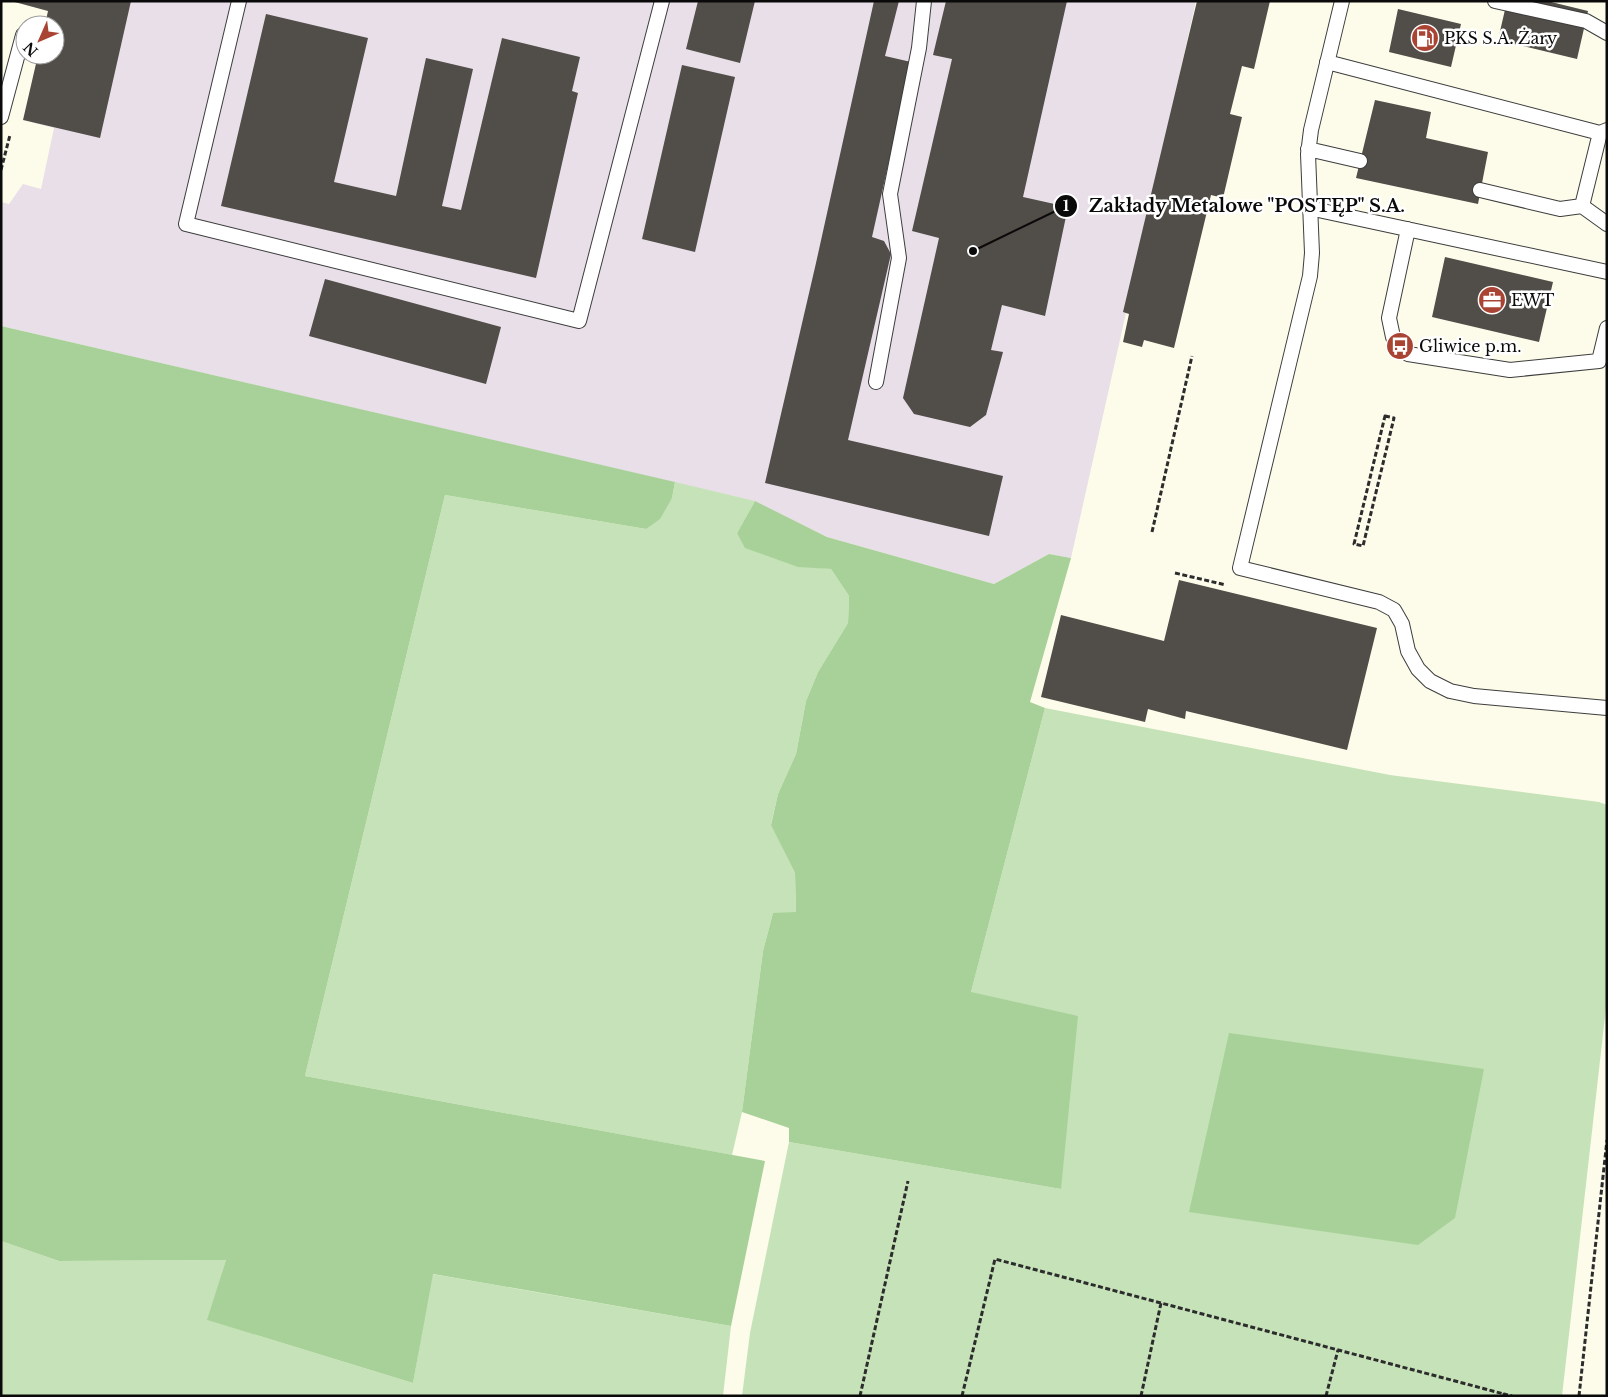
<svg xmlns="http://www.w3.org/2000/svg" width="1608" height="1397" viewBox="0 0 1608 1397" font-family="'Libre Baskerville',serif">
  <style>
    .industrial { fill: #e8dfe8 }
    .green { fill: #c6e2b8 }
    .forest { fill: #a8d199 }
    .building { fill: #514d48 }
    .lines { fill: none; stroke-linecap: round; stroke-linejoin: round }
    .lane-casing { stroke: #3d3d3d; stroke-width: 16 }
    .path { stroke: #2c2c2c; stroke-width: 3; stroke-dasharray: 5 2.5; stroke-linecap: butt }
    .lane { stroke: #fff; stroke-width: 14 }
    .labels { text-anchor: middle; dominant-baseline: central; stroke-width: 5; stroke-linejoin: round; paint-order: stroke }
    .poi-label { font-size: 16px; fill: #0a0a0a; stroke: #fff; text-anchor: start }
    .leader { fill: none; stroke: #0a0a0a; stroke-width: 2 }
    .callout-dot { fill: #0a0a0a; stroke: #fff; stroke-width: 2 }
    .mark-label { font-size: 15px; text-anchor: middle; font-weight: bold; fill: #fff }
    .callout-label { font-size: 18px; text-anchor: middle; font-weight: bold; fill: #0a0a0a; stroke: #fff; stroke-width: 5; stroke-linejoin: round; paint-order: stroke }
  </style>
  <rect width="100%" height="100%" fill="#fdfcea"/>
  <path class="industrial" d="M58 1H1196L1071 558 1049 554 994 584 827 537 754 501 1 326V202L9 204 23 184 41 189 54 128 31 122 46 55H55V25Z"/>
  <path class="green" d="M675 482 755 501 737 533 798 566 831 569 849 596 848 623 818 672 806 701 796 754 778 794 771 824 795 873 796 913H773L763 951 742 1112 732 1155 305 1076 445 495 646 529 672 498Z
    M1045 708 1390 775 1599 802 1607 805V999L1562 1396H742L750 1333 789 1142 1061 1189 971 992Z
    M1 1241 59 1261 226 1260 208 1320 413 1383 432 1274 731 1326 723 1396H1Z"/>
  <path class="forest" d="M1 326 675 482 672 498 660 519 646 529 445 495 305 1076 765 1161 731 1326 433 1274 413 1383 207 1320 226 1260 59 1261 1 1241Z
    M755 501 827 537 994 584 1049 554 1071 558 1030 702 1045 708 971 992 1078 1016 1061 1189 789 1142V1128L742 1112 763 951 773 913 796 912 795 873 771 825 778 794 796 754 806 701 818 672 848 623 849 596 831 569 798 567 745 548 737 533Z
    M1229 1033 1484 1069 1455 1218 1418 1245 1189 1212Z"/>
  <path class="building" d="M11 1H131L100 138 23 120 38 55H55V25H45L48 11Z
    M698 1H755L740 63 686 49Z
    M874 1H899L885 56 911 62 872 237 884 241 891 254 848 440 1003 476 989 536 765 483 816 263Z
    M946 1H1067L1023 197 1068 207 1045 316 1002 305 991 350 1003 352 986 415 970 427 914 414 903 398 939 238 912 231 952 59 933 55Z
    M1197 1H1270L1254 69 1242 66 1230 114 1242 117 1223 198 1211 195 1174 348 1144 340 1142 347 1123 342 1129 314 1123 312Z
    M1507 1H1547L1588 11 1577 59 1498 40Z
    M1398 9 1461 24 1451 67 1389 52Z
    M266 14 368 38 334 182 396 196 426 58 473 69 442 206 461 210 502 38 580 57 572 91 578 93 536 278 221 206Z
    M682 65 735 77 695 252 642 239Z
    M1375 100 1431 112 1426 138 1488 152 1478 204 1356 178Z
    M1445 257 1553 282 1539 342 1432 317Z
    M325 279 501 327 486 384 309 336Z
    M1179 580 1377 628 1347 750 1186 711 1185 719 1148 709 1145 722 1041 697 1061 615 1164 641Z"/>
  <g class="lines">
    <g class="lane-casing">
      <path id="lane" d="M239 1 186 224 579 321 662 1
        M1342 1 1311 130 1308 154 1312 253 1310 276 1240 568 1379 602 1394 610 1402 624 1408 651 1418 669 1430 681 1450 691 1474 696 1607 708
        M1495 1 1586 21 1607 33
        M1327 62 1600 133 1607 130
        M1 117 23 35
        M1308 149 1360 161
        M1480 190 1560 209 1582 206 1600 133
        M1582 206 1607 224
        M1309 208 1607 272
        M1408 229 1389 318 1393 337 1408 354 1510 370 1599 361 1607 328
        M876 382 899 258 890 194 919 48 924 1"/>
    </g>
    <path class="path" d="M1 170 10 135
      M1385 416 1394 418 1363 546 1354 544Z
      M1152 532 1192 356
      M1175 573 1226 585
      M1504 1395V1394L1512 1396
      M860 1396 908 1181
      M962 1396 995 1259 1161 1303
      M1141 1396 1161 1303 1504 1394
      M1326 1396 1338 1350
      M1579 1396 1607 1140"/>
    <use href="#lane" class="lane"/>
  </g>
  <defs>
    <g id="fuel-disc" transform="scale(1.4375)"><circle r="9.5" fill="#a94333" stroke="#fff"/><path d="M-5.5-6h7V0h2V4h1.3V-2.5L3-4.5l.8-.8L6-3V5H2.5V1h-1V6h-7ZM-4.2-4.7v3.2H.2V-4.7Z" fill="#fff"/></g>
    <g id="office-disc" transform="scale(1.4375)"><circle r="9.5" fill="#a94333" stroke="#fff"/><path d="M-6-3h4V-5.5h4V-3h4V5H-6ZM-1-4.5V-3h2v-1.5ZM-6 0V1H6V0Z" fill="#fff"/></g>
    <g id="bus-disc" transform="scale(1.4375)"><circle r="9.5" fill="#a94333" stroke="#fff"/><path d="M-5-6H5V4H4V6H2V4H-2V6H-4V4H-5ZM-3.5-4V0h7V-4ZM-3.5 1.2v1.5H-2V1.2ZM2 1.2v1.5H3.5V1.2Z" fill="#fff"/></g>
  </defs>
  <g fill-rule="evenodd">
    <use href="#fuel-disc" x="1425" y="38"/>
    <use href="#office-disc" x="1492" y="300"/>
    <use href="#bus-disc" x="1400" y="346"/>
  </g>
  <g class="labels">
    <g class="poi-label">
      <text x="1444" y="38">PKS S.A. Żary</text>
      <text x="1511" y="300">EWT</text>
      <text x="1419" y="346">Gliwice p.m.</text>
    </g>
  </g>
  <path class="leader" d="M973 251L1066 206"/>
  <g class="callout-dot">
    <circle cx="973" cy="251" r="5"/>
    <circle cx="1066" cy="206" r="12"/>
  </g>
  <g class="mark-label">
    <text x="1066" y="211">1</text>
  </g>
  <g class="callout-label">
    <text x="1247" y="212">Zakłady Metalowe "POSTĘP" S.A.</text>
  </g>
  <rect width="1608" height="1397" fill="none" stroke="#0a0a0a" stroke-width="5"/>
  <g transform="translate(40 40) rotate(225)"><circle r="24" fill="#ffffff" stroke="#9d9d9d"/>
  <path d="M0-4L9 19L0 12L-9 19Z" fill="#a94333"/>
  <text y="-8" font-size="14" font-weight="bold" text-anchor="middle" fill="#0a0a0a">N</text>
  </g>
</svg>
